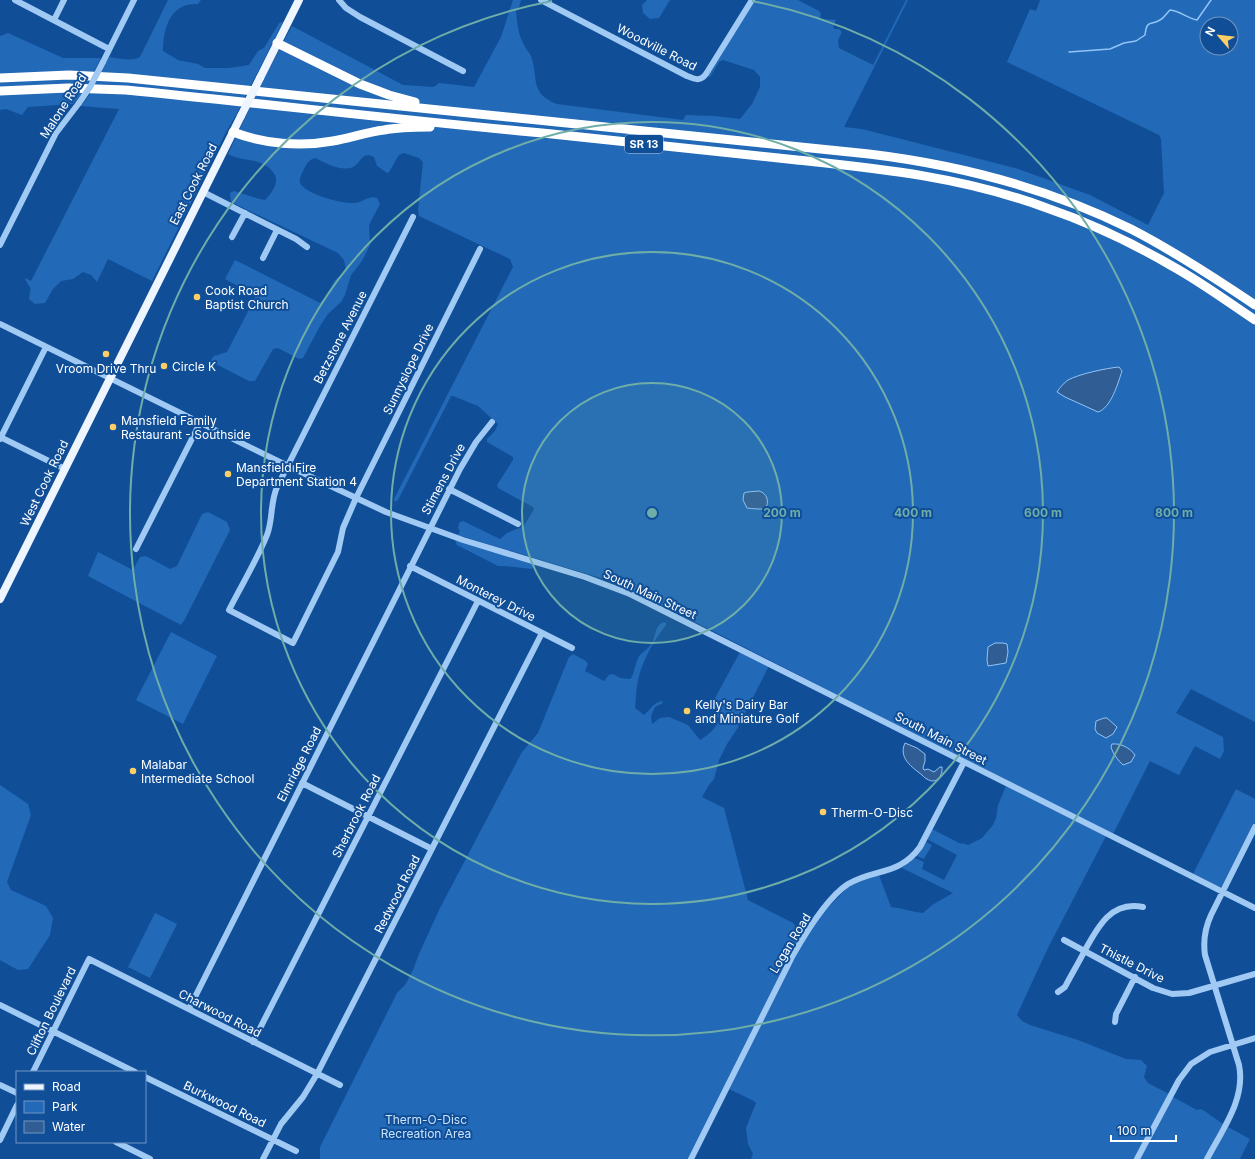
<svg xmlns="http://www.w3.org/2000/svg" width="1255" height="1159" viewBox="0 0 1255 1159" font-family="Inter,sans-serif">
  <style>
    .green { fill: #2269b7; fill-rule: evenodd }
    .water { fill: #305e94; stroke: #92c4f8 }
    .lines { fill: none; stroke-linecap: round; stroke-linejoin: round }
    .stream { stroke: #92c4f8; stroke-width: 1.5 }
    .minor { stroke: #a0c9f4; stroke-width: 6 }
    .major { stroke: #eef5ff; stroke-width: 8 }
    .highway { stroke: #fff; stroke-width: 9 }
    .minor-bridge { stroke: #a0c9f4; stroke-width: 6 }
    .major-bridge { stroke: #eef5ff; stroke-width: 8 }
    .ring { fill: none; stroke: #6fada8; stroke-width: 2 }
    .poi-dot { fill: #ffce64; stroke: #104f98; stroke-width: 1.5 }
    .labels { text-anchor: middle; dominant-baseline: central; stroke-width: 4; stroke-linejoin: round; paint-order: stroke }
    .shield { fill: #104f98; stroke: #b7cae0; stroke-width: 1 }
    .shield-label { font-size: 11px; font-weight: bold; fill: #fff }
    .street-label { font-size: 12px; fill: #fff; stroke: #104f98 }
    .poi-label { font-size: 12px; fill: #fff; stroke: #104f98; text-anchor: start }
    .park-label { font-size: 12px; fill: #c9e2fe; stroke: #104f98 }
    .centre { fill: #6fada8; stroke: #104f98; stroke-width: 2 }
    .ring-label { font-size: 12px; text-anchor: middle; font-weight: bold; fill: #6fada8; stroke: #104f98; stroke-width: 4; stroke-linejoin: round; paint-order: stroke }
  </style>
  <rect width="100%" height="100%" fill="#104f98"/>
  <path class="green" d="M168 0H201L198 4C193 4 187 4 182 7 167 14 163 35 163 51L178 60 198 64 205 68H229L249 65 258 51 264 48 279 23 283 22 236 115 226 132 152 281 108 259 97 282 91 275 83 272 73 279 61 281 53 289 45 303 35 304 29 299C31 285 32 292 25 279V278L31 281 119 109 81 106 90 94 109 57C118 58 132 62 140 57Z
    M513 0H521L519 7 516 10C517 22 518 33 523 43 525 48 529 52 531 56 539 79 529 93 557 104L683 120 686 115 715 116 740 119 752 104 760 87V77L754 70 723 60 719 62 710 77H708L754 0H798L819 11 821 14 820 19 836 20 833 26 834 29H839L842 32 838 40 839 48 873 65 906 0H908L844 127 862 129 1015 168 1090 195 1148 225 1164 193 1161 139 1159 135 1007 62 1030 9 1036 11 1040 0H1255V722L1191 689 1176 713 1223 737 1224 751 1220 759 1195 746 1179 775 1150 761 1113 834 920 737 642 595 604 579 458 535 460 531 458 528 459 523 463 521 500 539 507 533 524 526 534 509 533 507 498 488 497 485 513 460V457L487 442V439L495 431 498 424 478 406 453 396H451L398 500 395 502 394 499 513 267 510 259 419 216 418 210 423 162 419 158 404 153 399 155 389 172 387 173 377 166 374 157C361 151 362 163 353 167 342 172 325 163 315 158 308 160 306 165 303 171 301 175 299 179 300 183 305 194 342 204 354 203 363 203 368 195 377 198L380 204 369 225 370 245 362 261 351 275 345 295 341 302 328 314 320 326 303 358 299 359 278 348 273 349 255 381H249L210 361 214 356 227 352 256 296 225 279 235 260 320 303 325 298 335 280 346 270 344 260 338 253 231 202 230 193 234 191 256 198 265 200C271 193 279 185 275 175 264 156 244 163 228 154L264 78 292 26 403 85 434 87 439 83 474 87 501 37ZM1207 24H1231V48H1207Z
    M647 0H670L659 18 650 19 643 13 642 5Z
    M8 33 63 58H101L82 94 73 104 28 107 22 115 6 109 0 110V36Z
    M208 512 227 522 230 530 185 619 181 625 88 576 98 552 133 570 140 557 146 556 170 569 177 566 202 514Z
    M455 540 536 564 532 569 506 566H498L457 545Z
    M664 622 666 623V625C654 640 642 661 638 680 636 689 636 699 635 708L644 715C650 710 654 702 662 701L663 703 655 707 651 716 652 724 660 718 669 717 688 725 700 740C708 735 717 728 719 719L715 712 714 700 740 652 769 666 737 729 727 744 719 760 714 779 709 785 702 797 724 808 748 900 793 923 802 935 688 1159H320V1147L397 993 405 985 413 970 419 954 440 908 522 752 538 733 569 657 573 654 586 661 588 664 585 671 604 681 609 675 613 674 620 678 630 679 632 677C634 671 636 662 639 656 643 652 649 648 652 643 656 635 655 625 664 622Z
    M171 632 217 656 183 724 136 700Z
    M0 785 28 804 31 815 7 882 11 890 46 906 53 918 50 935 28 969 18 970 0 960Z
    M1006 786 1106 836 1049 946 1033 980 1017 1015 1022 1021 1030 1025 1078 1040 1126 1059 1141 1060 1147 1066 1144 1077 1148 1083 1169 1094 1134 1159H751L753 1154 748 1144 746 1128 756 1103 754 1101 729 1089 799 949 824 912 848 887 854 884 879 875 891 907C902 908 912 912 923 913L932 905 953 893 902 868 915 858 924 862 922 869 944 880 957 855 927 839 932 829 961 844V843L968 845 982 838 993 825 996 818 998 805Z
    M1236 789 1255 799V823L1226 883 1221 887 1218 886 1193 874Z
    M926 842 932 845 924 859 917 856Z
    M155 913 177 924 150 978 128 967Z
    M1173 1097 1197 1110 1200 1109 1203 1110 1223 1124 1204 1159H1140Z
    M1228 1127 1250 1139 1240 1159H1210Z"/>
  <path class="water" d="M1119 367 1122 371C1118 383 1111 408 1098 412L1065 397 1057 392C1060 387 1064 383 1068 380 1079 374 1107 368 1119 367Z
    M759 491C767 493 770 502 765 509 760 509 753 509 747 508L743 500 744 493 747 492Z
    M995 643H1003L1007 644 1008 652 1006 663 988 666 987 660 988 647Z
    M1104 718H1107L1117 727 1113 734 1106 738 1097 733 1095 729 1096 721Z
    M905 743 917 748 925 754V761L923 768 924 770 928 769 934 772 940 767H942C943 776 936 785 927 779 926 779 923 776 922 775 912 767 898 758 905 743Z
    M1112 744C1121 743 1130 748 1135 755L1131 762 1123 765C1118 760 1113 754 1111 747Z"/>
  <g class="lines">
    <path class="stream" d="M1069 52 1110 49 1124 43 1136 41 1145 35C1147 19 1150 26 1160 20 1164 18 1167 13 1170 10 1180 11 1187 18 1197 20L1211 0"/>
    <path class="minor" d="M15 0 109 49
      M339 0 346 8 360 17 463 71
      M541 0 687 76C694 79 700 82 706 74L752 0
      M54 20 64 0
      M103 62 134 0
      M203 192 296 239 307 247
      M413 217 277 487C270 503 273 520 267 535 257 560 241 586 229 610L293 643 338 552 343 528 356 498 480 249
      M232 237 245 213
      M0 245 56 133 79 103
      M263 258 277 230
      M0 324 288 466 386 512 463 540 585 577 630 594 1255 908
      M0 437 65 469
      M0 439 46 347
      M449 489 518 524
      M136 549 200 423
      M410 566 572 648
      M302 783 432 849
      M1064 940 1153 988 1172 994 1189 993 1255 974
      M1058 992 1065 987C1071 975 1078 964 1084 952 1097 928 1111 900 1143 907
      M0 1005 135 1072
      M189 1009 460 469 476 442 492 422
      M1115 1022 1116 1014 1135 977
      M253 1042 478 601
      M33 1072 89 959 340 1085
      M145 1077 296 1151
      M0 1085 17 1093
      M0 1140 17 1105
      M116 1142 150 1159
      M263 1159 281 1124 303 1097 317 1074 542 633
      M691 1159 793 955C805 934 828 897 848 884 875 868 899 876 920 847L964 762
      M1137 1159 1179 1080 1191 1064 1210 1052 1255 1038
      M1207 1159C1222 1130 1246 1099 1239 1065L1205 955C1203 941 1205 928 1211 915L1255 827"/>
    <path class="major" d="M260 78 299 0
      M0 599 241 116"/>
    <path class="highway" d="M277 43 360 84 389 95 415 102
      M0 78 69 75 128 78 869 154C960 165 1048 188 1131 229 1174 251 1215 278 1255 305
      M0 91 68 88 126 90C268 104 410 121 552 134 633 142 715 151 797 160 883 169 962 177 1044 207 1088 222 1131 242 1172 266 1201 282 1228 302 1255 320
      M233 132C264 144 300 147 333 141 350 138 367 132 384 130 399 127 415 127 430 127"/>
    <path class="minor-bridge" d="M79 103 90 87 103 62"/>
    <path class="major-bridge" d="M241 116 260 78"/>
  </g>
  <circle cx="652" cy="513" r="130" fill="#6fada8" fill-opacity=".12"/>
  <g class="ring">
    <circle cx="652" cy="513" r="130"/>
    <circle cx="652" cy="513" r="261"/>
    <circle cx="652" cy="513" r="391"/>
    <path d="M752 1A522 522 0 1 1 552 1"/>
  </g>
  <g class="poi-dot">
    <circle cx="197" cy="297" r="4"/>
    <circle cx="106" cy="354" r="4"/>
    <circle cx="164" cy="366" r="4"/>
    <circle cx="113" cy="427" r="4"/>
    <circle cx="228" cy="474" r="4"/>
    <circle cx="687" cy="711" r="4"/>
    <circle cx="133" cy="771" r="4"/>
    <circle cx="823" cy="812" r="4"/>
  </g>
  <g class="labels">
    <rect class="shield" x="625" y="135" width="38" height="18" rx="3"/>
    <g class="shield-label">
      <text x="644" y="144">SR 13</text>
    </g>
    <g class="street-label">
      <text transform="translate(657 47) rotate(27)">Woodville Road</text>
      <text transform="translate(63 106) rotate(-57)">Malone Road</text>
      <text transform="translate(193 184) rotate(-63)">East Cook Road</text>
      <text transform="translate(340 337) rotate(-63)">Betzstone Avenue</text>
      <text transform="translate(408 369) rotate(-64)">Sunnyslope Drive</text>
      <text transform="translate(443 479) rotate(-62)">Stimens Drive</text>
      <text transform="translate(44 483) rotate(-64)">West Cook Road</text>
      <text transform="translate(650 594) rotate(25)">South Main Street</text>
      <text transform="translate(496 598) rotate(27)">Monterey Drive</text>
      <text transform="translate(941 738) rotate(27)">South Main Street</text>
      <text transform="translate(299 764) rotate(-63)">Elmridge Road</text>
      <text transform="translate(356 816) rotate(-63)">Sherbrook Road</text>
      <text transform="translate(397 894) rotate(-63)">Redwood Road</text>
      <text transform="translate(790 943) rotate(-59)">Logan Road</text>
      <text transform="translate(1132 963) rotate(27)">Thistle Drive</text>
      <text transform="translate(51 1011) rotate(-64)">Clifton Boulevard</text>
      <text transform="translate(220 1013) rotate(27)">Charwood Road</text>
      <text transform="translate(225 1104) rotate(26)">Burkwood Road</text>
    </g>
    <g class="poi-label">
      <text x="205" y="290">Cook Road<tspan x="205" dy="14">Baptist Church</tspan></text>
      <text x="172" y="366">Circle K</text>
      <text x="106" y="368" text-anchor="middle">Vroom Drive Thru</text>
      <text x="121" y="420">Mansfield Family<tspan x="121" dy="14">Restaurant - Southside</tspan></text>
      <text x="236" y="467">Mansfield Fire<tspan x="236" dy="14">Department Station 4</tspan></text>
      <text x="695" y="704">Kelly's Dairy Bar<tspan x="695" dy="14">and Miniature Golf</tspan></text>
      <text x="141" y="764">Malabar<tspan x="141" dy="14">Intermediate School</tspan></text>
      <text x="831" y="812">Therm-O-Disc</text>
    </g>
    <g class="park-label">
      <text x="426" y="1119">Therm-O-Disc<tspan x="426" dy="14">Recreation Area</tspan></text>
    </g>
  </g>
  <circle cx="652" cy="513" r="6" class="centre"/>
  <g class="ring-label">
    <text x="782" y="517">200 m</text>
    <text x="913" y="517">400 m</text>
    <text x="1043" y="517">600 m</text>
    <text x="1174" y="517">800 m</text>
  </g>
  <rect x="16" y="1071" width="130" height="72" fill="#104f98" stroke="#7095c1"/>
  <rect x="24" y="1084" width="20" height="6" fill="#eef5ff" stroke="#7095c1"/>
  <text x="52" y="1091" font-size="12" fill="#ffffff">Road</text>
  <rect x="24" y="1101" width="20" height="12" fill="#2269b7" stroke="#7095c1"/>
  <text x="52" y="1111" font-size="12" fill="#ffffff">Park</text>
  <rect x="24" y="1121" width="20" height="12" fill="#305e94" stroke="#7095c1"/>
  <text x="52" y="1131" font-size="12" fill="#ffffff">Water</text>
  <g transform="translate(1219 36) rotate(298)"><circle r="19" fill="#104f98" stroke="#7095c1"/>
  <path d="M0-3L7 15L0 10L-7 15Z" fill="#ffce64"/>
  <text y="-6" font-size="11" font-weight="bold" text-anchor="middle" fill="#ffffff">N</text>
  </g>
  <path d="M1111 1135v6h65v-6" fill="none" stroke="#ffffff" stroke-width="2"/>
  <text x="1117" y="1135" font-size="12" fill="#ffffff" stroke="#104f98" stroke-width="3" paint-order="stroke">100 m</text>
</svg>
